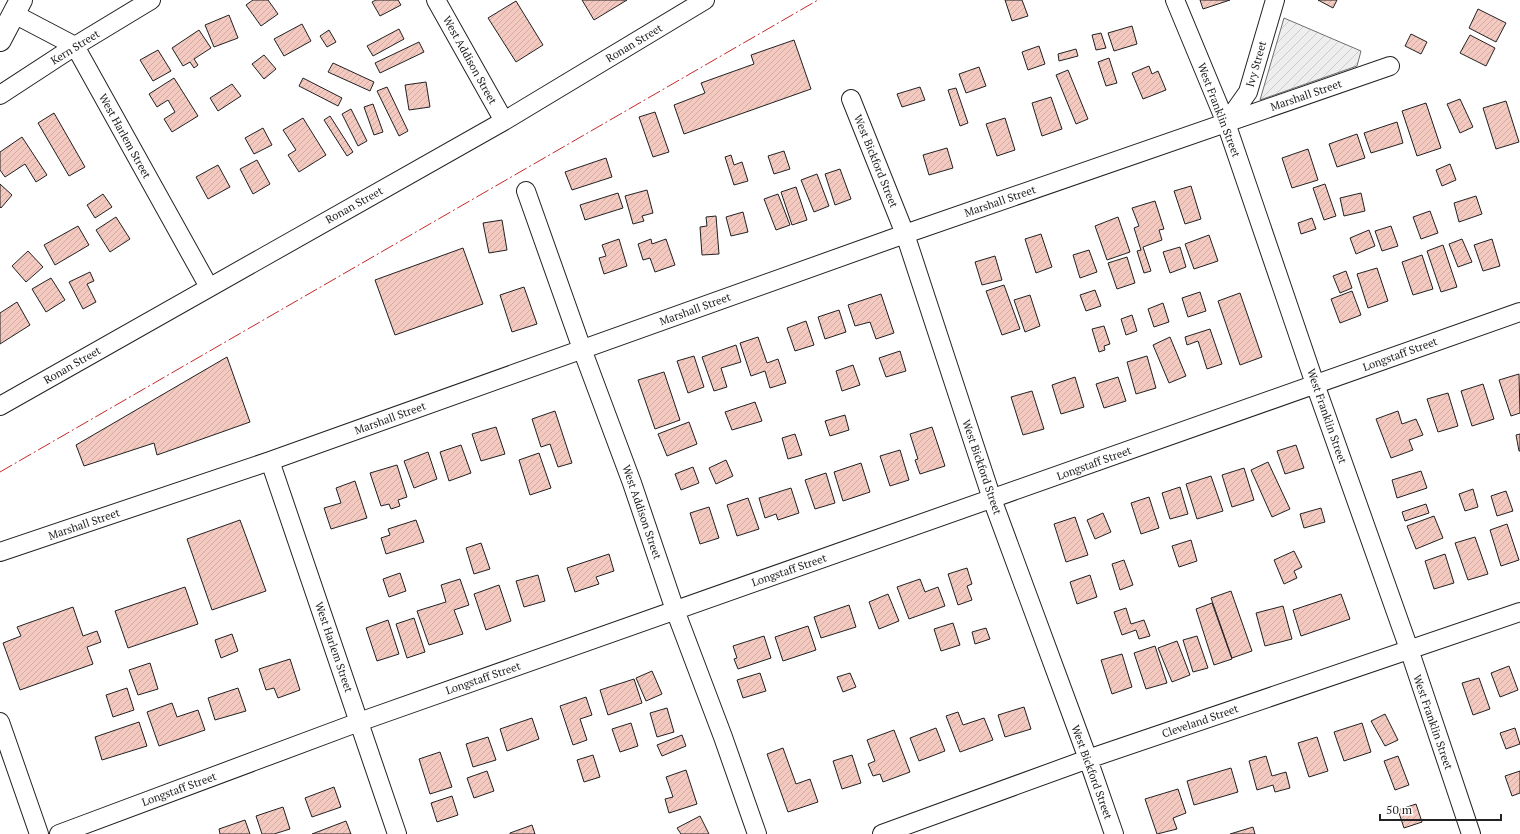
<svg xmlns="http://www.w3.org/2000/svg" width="1520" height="834" viewBox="0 0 1520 834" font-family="'PT Serif',serif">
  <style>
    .garden { fill: url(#garden-furrows); stroke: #6f6f6f }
    .building { fill: url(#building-hatch); stroke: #222 }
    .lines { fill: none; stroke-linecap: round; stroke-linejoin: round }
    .minor-casing { stroke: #222; stroke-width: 20 }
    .major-casing { stroke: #222; stroke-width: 24 }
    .minor { stroke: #fff; stroke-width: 18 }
    .major { stroke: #fff; stroke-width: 22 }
    .power { stroke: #c62828; stroke-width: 1; stroke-dasharray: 14 3 2 3; stroke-linecap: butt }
    .labels { text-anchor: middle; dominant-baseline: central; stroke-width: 3; stroke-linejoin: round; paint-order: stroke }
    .street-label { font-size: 11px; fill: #222; stroke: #fff }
  </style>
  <defs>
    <pattern id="garden-furrows" width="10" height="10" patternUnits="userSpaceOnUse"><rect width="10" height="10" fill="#eee"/><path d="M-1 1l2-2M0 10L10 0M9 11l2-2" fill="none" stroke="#ccc"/></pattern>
    <pattern id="building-hatch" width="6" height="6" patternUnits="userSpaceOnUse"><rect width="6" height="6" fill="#f3c9c0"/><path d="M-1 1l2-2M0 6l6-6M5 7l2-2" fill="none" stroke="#d0aca5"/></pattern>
  </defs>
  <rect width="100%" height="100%" fill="#fff"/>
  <path class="garden" d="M1284 18 1361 51 1357 66 1260 100Z"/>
  <path class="building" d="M253 0H268L278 14 261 26 246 5Z
    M376 0H398L401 5 380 16 372 2Z
    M582 0H627L594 20Z
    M1005 0H1022L1028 16 1012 21Z
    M1200 0H1230L1203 9Z
    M1318 0H1337L1333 8Z
    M516 1 543 45 516 62 488 18Z
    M1478 9 1506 23 1496 42 1469 28Z
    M229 15 238 38 214 47 205 25Z
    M302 24 311 41 284 56 274 39Z
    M1132 26 1137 44 1114 51 1108 33Z
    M399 29 404 39 373 56 367 46Z
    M199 30 211 48 194 59 198 65 194 68 190 62 183 66 172 48Z
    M329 30 336 42 327 47 320 36Z
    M1101 33 1106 48 1096 50 1092 35Z
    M1411 34 1427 42 1421 54 1405 46Z
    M1470 35 1495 48 1486 66 1460 53Z
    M794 40 811 89 684 134 674 105 705 93 701 83 754 64 751 55Z
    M419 42 424 52 380 73 375 63Z
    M1039 46 1045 64 1028 70 1022 52Z
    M1076 49 1078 56 1059 61 1058 54Z
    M158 50 171 71 153 81 140 60Z
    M264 55 276 69 264 79 252 64Z
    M1109 58 1117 83 1106 86 1098 62Z
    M333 63 374 82 370 91 328 72Z
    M1149 66 1152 74 1158 71 1166 90 1143 99 1132 73Z
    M979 67 986 86 966 93 959 74Z
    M1068 70 1088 119 1076 124 1056 75Z
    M174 78 198 116 172 132 164 119 175 112 168 100 157 107 149 94Z
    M303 78 342 98 338 106 299 86Z
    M426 82 430 107 409 110 405 85Z
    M232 84 241 96 218 111 210 98Z
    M387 87 408 131 399 136 377 91Z
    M920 87 925 100 902 107 897 94Z
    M956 88 968 123 960 126 948 90Z
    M1051 97 1062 129 1042 136 1032 103Z
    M1460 99 1473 127 1460 133 1447 104Z
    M1506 101 1519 142 1496 149 1483 108Z
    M1426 103 1441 148 1417 156 1402 111Z
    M373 104 383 132 374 135 364 107Z
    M351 109 367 141 358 146 342 114Z
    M655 112 669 152 653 157 639 117Z
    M54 113 85 167 69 176 38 123Z
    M330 116 353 152 347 156 324 120Z
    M303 118 326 155 299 172 288 155 296 150 283 130Z
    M1005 118 1015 150 997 156 986 124Z
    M1397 122 1403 143 1371 153 1364 133Z
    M263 128 272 145 254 154 245 138Z
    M1357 134 1365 158 1337 167 1329 144Z
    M22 137 47 175 36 182 25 164 5 177 0 170V152Z
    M947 148 953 168 929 175 923 155Z
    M1308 149 1318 180 1292 188 1282 158Z
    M784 151 790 169 774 174 768 156Z
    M731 155 734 165 742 162 748 181 734 185 725 157Z
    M606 158 612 177 572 190 565 172Z
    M257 160 270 184 253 194 240 169Z
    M1450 164 1456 180 1442 186 1436 170Z
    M218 165 230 187 208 199 196 177Z
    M840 169 851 199 835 205 825 174Z
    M817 174 829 206 814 212 801 180Z
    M0 184 12 195 1 208 0 207Z
    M1325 184 1336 216 1324 220 1313 188Z
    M1191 186 1201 219 1185 224 1174 191Z
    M796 187 807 220 792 225 781 192Z
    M647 190 653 213 642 216 644 221 633 224 625 196Z
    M618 193 623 208 585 220 580 205Z
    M1361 193 1365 211 1344 216 1340 198Z
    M103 194 112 207 95 218 87 205Z
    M778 194 790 225 776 230 764 199Z
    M1476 196 1482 214 1459 222 1454 203Z
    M1155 201 1164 229 1159 230 1162 240 1143 247 1151 271 1144 273 1137 251 1141 250 1134 228 1139 226 1132 208Z
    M1430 211 1438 233 1421 239 1413 217Z
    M743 212 748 232 731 236 726 217Z
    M716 216 719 254 702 255 700 227 707 226 706 217Z
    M116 217 130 239 110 252 96 230Z
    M1118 217 1130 252 1107 260 1095 226Z
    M1312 218 1316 229 1301 234 1298 223Z
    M502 220 507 250 489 253 483 223Z
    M78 226 89 245 55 265 44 245Z
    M1391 226 1398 246 1382 251 1375 231Z
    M1369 230 1375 246 1356 254 1350 238Z
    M1041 234 1052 267 1036 273 1025 239Z
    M1209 235 1218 261 1194 269 1185 244Z
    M619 239 627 266 604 274 599 258 606 256 602 245Z
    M651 239 652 244 666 239 675 265 655 272 650 258 643 260 638 244Z
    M1462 239 1472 262 1458 267 1449 244Z
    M1492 239 1500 266 1483 271 1474 245Z
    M1443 245 1457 287 1441 292 1427 251Z
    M1180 247 1186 267 1170 273 1163 252Z
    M463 248 483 304 395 335 375 280Z
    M1089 250 1097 272 1080 278 1073 255Z
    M28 251 43 267 26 282 12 266Z
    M1422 255 1433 289 1413 295 1402 262Z
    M995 256 1002 280 982 285 975 262Z
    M1127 257 1135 283 1117 289 1108 263Z
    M1377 268 1388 301 1368 308 1357 274Z
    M1346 271 1352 288 1340 293 1333 276Z
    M90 272 94 281 87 284 96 302 83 309 69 282Z
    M51 278 65 300 46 312 32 289Z
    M1004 285 1020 329 1002 335 986 291Z
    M524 287 537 324 512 332 500 295Z
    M1095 290 1101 306 1086 311 1080 295Z
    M1352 291 1361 315 1340 323 1331 299Z
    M1200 292 1206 311 1188 317 1182 298Z
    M1240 293 1262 357 1240 365 1218 301Z
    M881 294 894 333 876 339 870 322 855 326 848 305Z
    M1030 295 1040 326 1025 332 1014 300Z
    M17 302 30 325 0 344V313Z
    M1163 303 1169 322 1154 327 1148 309Z
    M839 310 846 332 825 339 818 317Z
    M1132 315 1137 331 1126 335 1121 319Z
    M806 321 814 345 795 351 787 328Z
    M1104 326 1110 344 1104 346 1105 350 1099 352 1092 329Z
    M1210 329 1222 364 1207 369 1198 341 1187 345 1185 337Z
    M758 337 767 363 778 359 786 383 770 388 765 371 751 376 740 343Z
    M1170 337 1186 376 1169 383 1153 345Z
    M736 345 741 362 721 368 727 387 714 391 702 357Z
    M900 351 906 371 886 377 879 358Z
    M694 356 704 387 688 393 677 361Z
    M1147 356 1156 388 1136 394 1127 362Z
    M227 357 250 422 157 455 154 443 84 466 76 445Z
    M853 365 860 385 842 391 836 371Z
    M664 372 680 420 655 429 638 380Z
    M1519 374 1520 413 1511 416 1499 380Z
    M1075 377 1084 407 1061 414 1052 385Z
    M1118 377 1126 401 1104 408 1096 384Z
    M1483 384 1494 419 1472 426 1461 391Z
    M1032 391 1044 429 1023 435 1011 397Z
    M1448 393 1458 426 1438 432 1427 399Z
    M755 402 762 421 732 430 725 412Z
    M555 411 572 463 558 467 550 444 541 447 532 419Z
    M1398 411 1402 424 1416 419 1423 435 1409 440 1413 450 1391 458 1376 419Z
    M845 415 849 430 830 436 825 421Z
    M689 422 697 444 667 456 658 434Z
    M496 427 505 454 481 461 472 434Z
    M932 427 945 466 920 474 915 460 918 459 910 434Z
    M795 434 802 455 788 459 782 438Z
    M1520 434V451H1519L1516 435Z
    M461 445 471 473 449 481 440 452Z
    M1296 445 1304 468 1285 474 1277 451Z
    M900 450 909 480 890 486 880 456Z
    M428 452 437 479 414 488 404 461Z
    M539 453 551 488 530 495 519 460Z
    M726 460 733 476 716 484 709 468Z
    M1268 462 1290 509 1272 517 1251 470Z
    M861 463 870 492 843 501 834 472Z
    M397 465 407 497 398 500 400 506 391 509 389 504 381 506 370 473Z
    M693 467 699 483 681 490 675 474Z
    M1244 468 1254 500 1232 507 1222 475Z
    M1421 471 1427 488 1397 498 1392 480Z
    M826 473 835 503 815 509 805 480Z
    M1211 476 1223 511 1197 519 1186 484Z
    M355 481 367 518 331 529 324 508 341 503 336 488Z
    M1180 487 1188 514 1170 519 1162 493Z
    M791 488 799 513 778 520 776 514 765 518 759 498Z
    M1473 489 1478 507 1465 511 1459 494Z
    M1506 491 1513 511 1497 516 1491 496Z
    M1149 497 1159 528 1141 534 1131 503Z
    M748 498 759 529 737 536 727 505Z
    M1426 504 1429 513 1405 521 1402 512Z
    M709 507 719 538 700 544 690 513Z
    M1321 508 1325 522 1304 528 1300 514Z
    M1103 513 1111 532 1095 539 1087 520Z
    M1434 516 1443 538 1416 549 1407 526Z
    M1075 517 1088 555 1066 562 1054 524Z
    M240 520 266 591 212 610 187 539Z
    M416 520 424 542 386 554 381 538 390 535 388 529Z
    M1507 524 1519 560 1501 566 1490 530Z
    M1475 537 1488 574 1468 580 1455 543Z
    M1191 540 1197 561 1179 567 1172 546Z
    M481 543 490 569 474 574 466 548Z
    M1294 551 1302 567 1294 571 1297 578 1284 584 1274 560Z
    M609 554 614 571 596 577 599 584 575 592 567 568Z
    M1445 554 1454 583 1434 589 1425 561Z
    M1124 560 1133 585 1120 590 1112 564Z
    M967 568 972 584 967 586 972 600 958 605 948 574Z
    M400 573 406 591 389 597 383 579Z
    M538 575 545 601 524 607 516 581Z
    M1090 575 1097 597 1077 604 1070 582Z
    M460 579 469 605 454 610 463 634 429 645 417 611 446 602 441 585Z
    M920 579 925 592 938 587 945 606 909 619 897 587Z
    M499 585 511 621 486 630 474 594Z
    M185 587 198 624 128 648 115 611Z
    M1231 591 1252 651 1232 658 1211 598Z
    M888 594 899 621 879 629 869 602Z
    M1341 594 1350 619 1301 636 1293 610Z
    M1212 603 1232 659 1214 665 1196 609Z
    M849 605 856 627 821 638 814 617Z
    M1283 606 1292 639 1265 646 1256 613Z
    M73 607 83 636 97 631 101 642 87 647 93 664 20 690 3 643 21 636 17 627Z
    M1126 608 1131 624 1144 620 1150 636 1139 639 1136 630 1122 635 1114 612Z
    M414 618 425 652 407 658 396 624Z
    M388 620 399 654 377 661 366 628Z
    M953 623 960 645 941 651 934 629Z
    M808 626 816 650 783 661 775 637Z
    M986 628 990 639 975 644 972 632Z
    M232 634 238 651 221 658 215 640Z
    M764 636 771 658 738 669 734 659 737 658 733 646Z
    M1197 636 1208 668 1193 672 1183 640Z
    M1177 641 1190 675 1172 682 1158 648Z
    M1155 646 1167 683 1146 689 1134 653Z
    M1122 654 1132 687 1112 694 1101 660Z
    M290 659 300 690 278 698 274 688 266 690 259 669Z
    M150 663 158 689 138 695 129 670Z
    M1509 666 1518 690 1500 697 1491 673Z
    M652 671 662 694 646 701 636 678Z
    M760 673 766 691 743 698 737 680Z
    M850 673 856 687 843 692 837 677Z
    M1479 678 1490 709 1473 715 1462 683Z
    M634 679 642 703 608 715 600 690Z
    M127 688 134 710 113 717 106 695Z
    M238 688 246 711 215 720 208 698Z
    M586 697 592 715 580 719 587 740 573 745 560 706Z
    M172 703 177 717 198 710 205 730 159 746 147 712Z
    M1024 707 1031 729 1005 737 998 715Z
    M667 708 674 732 657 737 650 713Z
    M958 712 963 725 984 718 993 740 960 752 946 716Z
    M1385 714 1398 740 1385 746 1371 721Z
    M532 718 539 739 507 751 500 729Z
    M139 722 147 746 102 760 95 737Z
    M631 723 638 746 620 752 612 729Z
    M1362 723 1371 752 1344 761 1334 732Z
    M936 728 945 751 919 761 910 738Z
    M1515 728 1520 744 1506 749 1500 733Z
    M894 730 910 772 883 782 880 774 873 776 868 764 875 761 867 740Z
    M682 735 686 746 662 756 657 745Z
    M488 737 496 760 473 767 466 744Z
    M1317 737 1328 771 1309 777 1298 743Z
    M783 748 796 784 810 779 818 802 788 812 767 754Z
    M440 752 452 787 430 794 419 759Z
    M593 755 600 777 584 782 577 760Z
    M852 755 861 783 842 789 833 761Z
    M1266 756 1272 776 1286 772 1290 788 1275 792 1273 785 1257 790 1249 761Z
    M1398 756 1409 785 1395 790 1384 761Z
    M1231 768 1238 792 1194 805 1187 781Z
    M686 770 697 804 669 813 665 799 673 797 666 777Z
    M487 771 494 791 474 798 467 778Z
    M1520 771V793L1512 796 1505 776Z
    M334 787 341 807 312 817 305 798Z
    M1178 789 1186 813 1173 818 1177 829 1157 834 1145 799Z
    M452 796 458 815 437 822 431 803Z
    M1416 804 1422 822 1404 828 1398 810Z
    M283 807 290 829 274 834H262L256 816Z
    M700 816 709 834H681L677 828Z
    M245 820 250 834H220L219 829Z
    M346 821 351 834H312Z
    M532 825 535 834H510V833Z
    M1253 827 1255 834H1230Z"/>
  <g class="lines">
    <g class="minor-casing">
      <path id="minor" d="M436 0 504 121
        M1175 0 1226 123 1315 384 1409 649 1471 834
        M14 14 75 46 209 287
        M0 95 75 46 151 0
        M851 99 905 234 992 499 1088 759 1114 834
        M1226 123 1248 92 1275 0
        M526 191 582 349 632 483 675 610 723 737 757 834
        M0 406 504 121 705 0
        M270 461 397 834
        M0 552 270 461 905 234 1390 66
        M0 722 39 834
        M59 834 359 722 1520 312
        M882 834 1088 759 1520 612"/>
    </g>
    <g class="major-casing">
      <path id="major" d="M0 40 21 0"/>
    </g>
    <use href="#minor" class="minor"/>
    <use href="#major" class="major"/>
    <path class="power" d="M0 472 818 0"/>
  </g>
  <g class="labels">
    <g class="street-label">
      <text transform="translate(634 43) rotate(-31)">Ronan Street</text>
      <text transform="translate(75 47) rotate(-32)">Kern Street</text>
      <text transform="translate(470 60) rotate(61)">West Addison Street</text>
      <text transform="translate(1256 64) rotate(-74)">Ivy Street</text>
      <text transform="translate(1306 95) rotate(-19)">Marshall Street</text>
      <text transform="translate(1219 110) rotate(69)">West Franklin Street</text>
      <text transform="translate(125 136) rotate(61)">West Harlem Street</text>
      <text transform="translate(876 161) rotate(68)">West Bickford Street</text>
      <text transform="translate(1000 201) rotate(-19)">Marshall Street</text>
      <text transform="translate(354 205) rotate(-29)">Ronan Street</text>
      <text transform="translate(695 309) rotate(-20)">Marshall Street</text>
      <text transform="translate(1400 354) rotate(-20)">Longstaff Street</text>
      <text transform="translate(72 365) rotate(-30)">Ronan Street</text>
      <text transform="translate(1327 416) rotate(71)">West Franklin Street</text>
      <text transform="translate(390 418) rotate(-20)">Marshall Street</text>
      <text transform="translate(1094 463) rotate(-20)">Longstaff Street</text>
      <text transform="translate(982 467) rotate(71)">West Bickford Street</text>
      <text transform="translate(642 512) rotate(71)">West Addison Street</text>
      <text transform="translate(84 524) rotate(-19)">Marshall Street</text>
      <text transform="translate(789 570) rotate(-19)">Longstaff Street</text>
      <text transform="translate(334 647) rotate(71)">West Harlem Street</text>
      <text transform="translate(483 678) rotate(-19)">Longstaff Street</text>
      <text transform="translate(1200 721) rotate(-19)">Cleveland Street</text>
      <text transform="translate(1433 722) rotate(71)">West Franklin Street</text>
      <text transform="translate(1092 772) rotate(70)">West Bickford Street</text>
      <text transform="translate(179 789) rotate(-20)">Longstaff Street</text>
    </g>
  </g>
  <path d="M1380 814v6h121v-6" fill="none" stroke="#222222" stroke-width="2"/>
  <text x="1386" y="814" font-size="12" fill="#222222" stroke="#ffffff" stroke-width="3" paint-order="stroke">50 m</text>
</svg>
